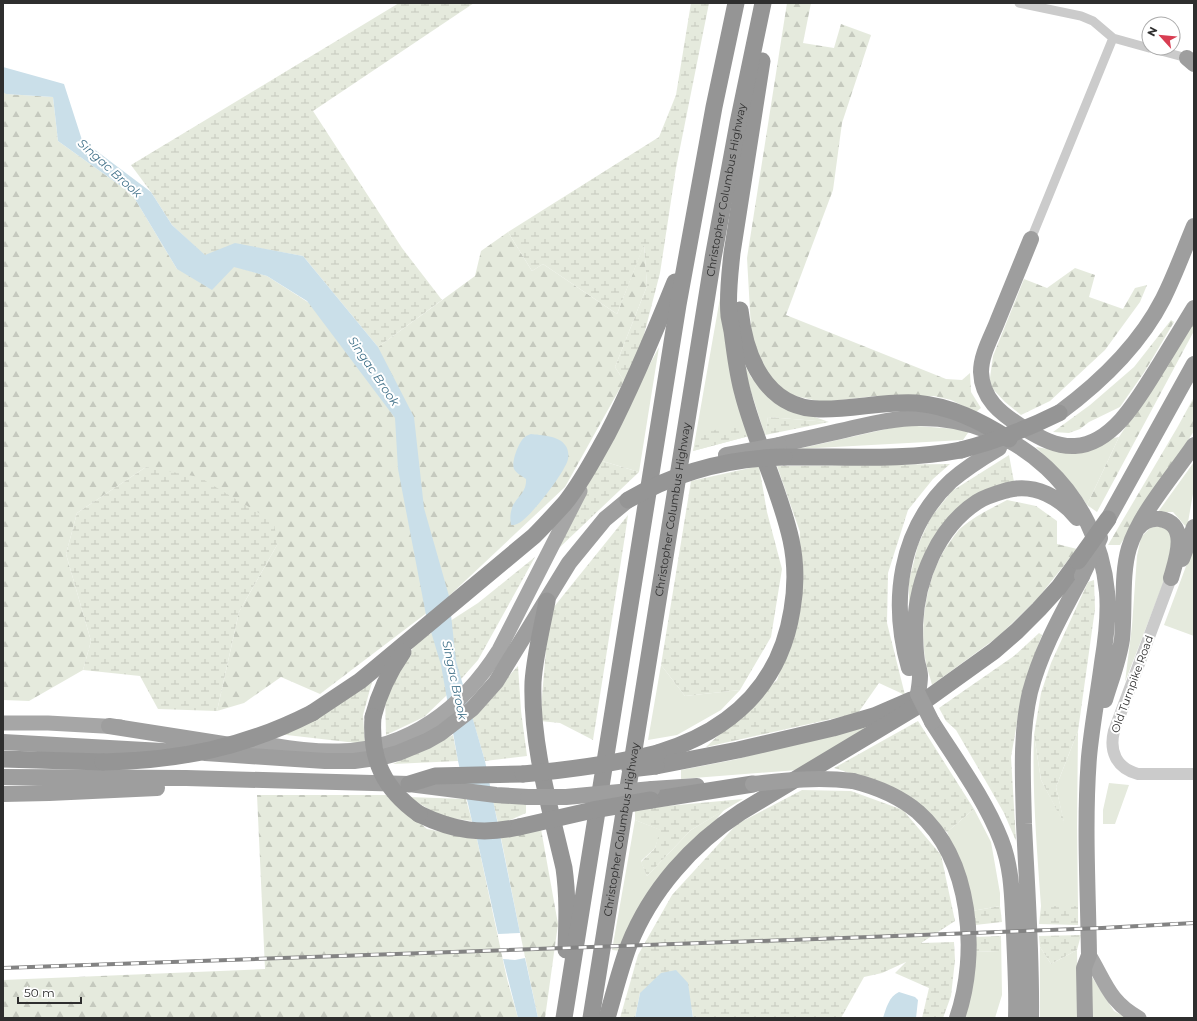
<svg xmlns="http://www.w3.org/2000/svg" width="1197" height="1021" viewBox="0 0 1197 1021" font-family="Montserrat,sans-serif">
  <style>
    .grass { fill: #e5eadd }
    .forest { fill: url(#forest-firs) }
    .wetland { fill: url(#wetland-marsh) }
    .water { fill: #cadfe9 }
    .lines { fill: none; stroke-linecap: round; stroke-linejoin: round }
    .minor { stroke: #cbcbcb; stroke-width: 9 }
    .tertiary { stroke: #cbcbcb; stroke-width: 12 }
    .primary { stroke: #a6a6a6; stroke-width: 15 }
    .trunk { stroke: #9e9e9e; stroke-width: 16 }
    .motorway { stroke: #959595; stroke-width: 17 }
    .rail-casing { stroke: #838383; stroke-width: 4 }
    .rail { stroke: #fff; stroke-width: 2.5; stroke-dasharray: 8; stroke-linecap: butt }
    .trunk-bridge { stroke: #9e9e9e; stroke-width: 16 }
    .motorway-bridge { stroke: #959595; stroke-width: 17 }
    .labels { text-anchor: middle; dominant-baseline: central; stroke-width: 4; stroke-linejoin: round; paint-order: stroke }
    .street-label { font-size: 11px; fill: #2e2e2e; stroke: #fff }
    .water-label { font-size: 12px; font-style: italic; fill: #42728a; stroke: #fff }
  </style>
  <defs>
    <pattern id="forest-firs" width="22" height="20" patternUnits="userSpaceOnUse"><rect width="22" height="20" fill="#e5eadd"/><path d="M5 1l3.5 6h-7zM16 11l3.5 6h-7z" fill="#c5c9be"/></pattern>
    <pattern id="wetland-marsh" width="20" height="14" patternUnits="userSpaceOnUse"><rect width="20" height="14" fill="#e5eadd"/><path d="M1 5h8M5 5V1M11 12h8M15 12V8" fill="none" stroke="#c5c9be"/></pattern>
  </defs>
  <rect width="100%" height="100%" fill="#fff"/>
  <path class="grass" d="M720 298 733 382 749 436 693 451Z
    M659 347 639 472 599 460Z
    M739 354 751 377 775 403 829 422 768 417 765 435Z
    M904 425 970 430 963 440 798 449Z
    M1119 437 1087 505 1079 493 1036 447 1048 449Z
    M1194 462V488L1187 528 1173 512H1158Z
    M1158 526 1171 531 1173 558 1125 682 1132 626 1137 556 1141 537 1150 528Z
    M1194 545V636L1164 625Z
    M661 665 685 696 740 690 721 710 677 735 648 740Z
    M891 713 798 770 681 779V770L738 759Z
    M1078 731 1077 826 1078 906H1041C1037 849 1032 792 1034 735L1041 780 1064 823 1056 787Z
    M1109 783 1129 785 1115 824H1103V810Z
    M974 809 991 842 1000 893V906L972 911 963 870 947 832Z
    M724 810 709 828 621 951 612 950 635 820 661 830 655 848 641 861 647 876 691 830Z
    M1001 936 1002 995 995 1018H963L974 951 998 952Z
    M1040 947 1051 964 1077 950 1078 1018H1040Z
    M1092 977 1114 1011 1127 1018H1092Z"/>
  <path class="forest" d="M787 3H811L803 43 834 48 841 24 871 35 842 123 833 190 786 315 946 379 962 380 970 373 971 392 981 408 976 412 951 400 934 396H876L822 402 791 395 771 379 752 346 747 258Z
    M3 92 7 94 53 97 58 141 132 194 177 269 234 266 267 276 378 347 475 276 481 251 508 232 532 271 543 264 617 314 644 244 647 286 615 367 624 381 565 487 449 596 320 694 281 677 244 703 217 711 239 612 277 545 146 467 77 513 66 554 91 641 83 670 29 701 3 700Z
    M1075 268 1095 275 1089 297 1123 309 1135 288 1147 285 1140 302 1105 350 1050 401 1021 415 1005 402 989 385 993 356 1024 279 1047 288Z
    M1171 320 1174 322 1145 371 1120 407 1089 422 1080 429 1069 433 1053 432 1090 405 1134 367Z
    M1194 322V331L1097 512 1087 505 1119 437Z
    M1194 397V431L1120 545H1108L1177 428Z
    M1007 500 1036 506 1057 521V544L1077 549 1038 598 999 636 932 685C930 676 926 667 925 658 919 620 928 569 952 539 955 535 958 530 962 527 975 516 992 508 1007 500Z
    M257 795H386L427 829 477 839 507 979 518 1018H3V980L265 969Z
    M541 829 558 924 545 1018H538L520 933 501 838Z"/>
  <path class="wetland" d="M399 3H474L313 111 402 248 442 300 378 347 303 256 235 244 205 256 172 225 151 192 131 165Z
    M691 3H709L676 168 660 273 639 354 624 381 615 367 647 286 644 245 617 314 543 264 532 271 508 232 659 137 676 95Z
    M768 417 829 422 765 435Z
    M739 423 749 436 693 451 701 434Z
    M1009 455 1014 482 968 501 909 610V581L918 545 931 517 952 491Z
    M599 460 639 472 559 548Z
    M950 464 933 479 908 510 888 573 887 623 905 695 879 683 858 713 706 747 777 680 795 625 800 532 777 466Z
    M759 466 767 512 782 569 771 637 740 690 685 696 661 665 691 481Z
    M146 467 199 477 274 522 277 545 239 612 217 711 158 709 140 676 83 670 91 641 66 554 77 513Z
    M628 515 624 542 593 740 560 723 540 721 549 613Z
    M535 557 478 660 446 696 424 717 386 735 385 694 416 643 478 603Z
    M1094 580 1095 609 1078 731 1056 787 1065 826 1041 780 1034 735 1041 693 1051 663 1088 582Z
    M1039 633 1042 635 1037 649 1018 717 1011 757 1016 841 1004 813 988 785 956 730 946 721 939 708 1014 656Z
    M518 666 521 711 527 756 485 761 472 717Z
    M372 682 363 715 365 744 278 734 329 710Z
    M918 721 974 809 947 832 891 786 834 768Z
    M453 735 458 761 393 764Z
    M802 790 851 791 903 810 941 855 955 921 921 943 954 942 955 960 951 996 943 1018H922L929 988 895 973 906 962 882 973 864 977 841 1018H693L692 1009 640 993 635 1018H620L638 955 672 895 737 824Z
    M408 797 466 799 472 821 442 817Z
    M743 799 691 830 647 876 641 862 655 848 660 830 635 820V809Z
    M493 802 526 803V813L501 824 498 823Z
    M1000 906 1002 922 975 925 972 911Z
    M1041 906H1078V925L1039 924Z
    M1081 935 1077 950 1051 964 1040 947 1039 936Z
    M1001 936 999 952 974 951V937Z"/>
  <path class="water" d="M3 67 64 84 82 140 151 192 172 225 205 255 235 243 303 256 378 347 414 417 424 508 449 596 456 661 485 761 520 933 498 934 477 839 472 821 458 761 441 665 426 615 398 469 395 418 307 301 267 276 234 267 212 290 177 269 132 194 58 141 53 97 6 94 3 92Z
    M531 434C540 435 560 436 565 445 568 448 569 455 568 459 566 471 528 521 517 524 515 525 513 525 511 525 510 519 510 514 512 508 516 497 527 493 526 479 522 476 516 473 514 469 511 462 519 441 525 437 527 435 529 435 531 434Z
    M525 958 538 1018H518L503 959 515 960Z
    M676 970 688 983 693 1018H635L640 993 661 973Z
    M899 992 915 997 918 1000 916 1018H883C886 1009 889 996 899 992Z"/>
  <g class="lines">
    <path class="minor" d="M1019 3 1081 16 1093 21 1113 38 1149 48
      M1150 48 1187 58
      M1031 239 1113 38"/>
    <path class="tertiary" d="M1171 578 1114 731C1109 751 1116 768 1138 774H1194"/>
    <path class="primary" d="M3 723H48L121 727
      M242 741C274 745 306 752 339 751 409 750 463 707 499 650L580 491
      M1089 955C1105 981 1109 1002 1139 1018"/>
    <path class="trunk" d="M1187 58 1194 64
      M1031 239C1020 266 1009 293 998 320 992 336 981 354 981 372 982 399 1000 413 1022 427 1039 437 1055 447 1075 446 1115 444 1142 392 1161 362 1172 344 1183 326 1194 308
      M1059 413C1101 382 1139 346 1163 299 1175 275 1184 250 1194 226
      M779 445C804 439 828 434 853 428 875 423 897 418 919 418 1018 417 1098 494 1107 592 1109 615 1106 639 1102 663 1098 694 1092 725 1089 757 1084 822 1088 889 1089 955L1084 968 1085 1018
      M1108 519 1194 364
      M1138 528C1144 521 1151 518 1160 519 1190 524 1176 560 1171 578
      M1182 559 1194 527
      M909 668C890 602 899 530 951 481 966 468 982 458 999 448
      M918 694C919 688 920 682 920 676 920 671 918 666 917 661 915 649 915 637 915 625 917 580 937 528 977 502 986 496 998 493 1008 490 1035 483 1061 498 1077 518
      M1105 700C1111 680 1119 660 1122 639 1125 610 1121 575 1129 548 1140 513 1173 476 1194 445
      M932 722C956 760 985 799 1001 840 1013 870 1012 902 1014 933 1015 961 1017 990 1016 1018
      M109 726 230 745
      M3 742 180 752
      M205 753 325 761H354L383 757 398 753 427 741 441 733 472 709 496 682 569 563 605 519 628 500
      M3 777 186 778 409 784 496 795 528 797
      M853 781C877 787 899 796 918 812 972 860 979 954 957 1018
      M652 789 697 786
      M3 794 49 793 157 788
      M1031 1018C1032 954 1027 889 1024 824 1023 780 1020 735 1030 692 1041 650 1062 614 1082 576"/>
    <g class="motorway">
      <path d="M740 310C745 356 765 408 819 409 852 410 883 401 916 403 951 406 980 421 1009 439"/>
      <path d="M784 457C843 456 903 461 961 450"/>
      <path d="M547 601C542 628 535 654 533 682 531 745 550 807 564 868 568 896 567 922 566 950"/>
      <path d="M312 713 360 681 377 667 534 536C545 525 555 514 565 503 582 482 594 458 607 435 633 385 654 334 675 282"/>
      <path d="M373 717C379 693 389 672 403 652"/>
      <path d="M658 753C730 731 780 686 792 610 796 587 796 563 791 540 780 490 756 444 743 394 737 373 735 352 732 331 731 326 730 321 729 316 727 295 730 273 732 253L762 61"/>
      <path d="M3 759 103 762"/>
      <path d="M656 766 738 750 833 728 874 716 911 700"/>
      <path d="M409 784 435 776 523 774"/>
      <path d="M651 800 753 784"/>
      <path d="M419 814C454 831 482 835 519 827"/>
      <path d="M564 1018 678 305 714 107 736 3"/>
      <path id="s1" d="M591 1018 713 258 738 123 763 3"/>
      <path d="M607 1018C614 994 620 969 629 945 651 890 692 844 741 812L916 707 994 651 1017 631 1039 609 1059 587 1078 561"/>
    </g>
    <g class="rail-casing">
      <path id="rail" d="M3 968 843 938 1102 928 1194 923"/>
    </g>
    <use href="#rail" class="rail"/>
    <path class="trunk-bridge" d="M726 455 779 445
      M1082 576 1100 538
      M918 694 932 722
      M753 784C787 780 819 777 853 781
      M528 797H566L652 789"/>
    <path class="motorway-bridge" d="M961 450C995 441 1027 429 1059 413
      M628 500C676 472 728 458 784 457
      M1078 561 1108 519
      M373 717C370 760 384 789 419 814
      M103 762C179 761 245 747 312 713
      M630 769 656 766
      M523 774C568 770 613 764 658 753
      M519 827 593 810 651 800"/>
  </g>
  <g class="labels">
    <g class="street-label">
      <text stroke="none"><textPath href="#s1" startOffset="839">Christopher Columbus Highway</textPath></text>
      <text stroke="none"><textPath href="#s1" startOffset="515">Christopher Columbus Highway</textPath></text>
      <text transform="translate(1132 684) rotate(-70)">Old Turnpike Road</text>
      <text stroke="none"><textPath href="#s1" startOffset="191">Christopher Columbus Highway</textPath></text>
    </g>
    <g class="water-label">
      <text transform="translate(110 168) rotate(42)">Singac Brook</text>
      <text transform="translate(374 371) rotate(56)">Singac Brook</text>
      <text transform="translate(455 680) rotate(78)">Singac Brook</text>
    </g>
  </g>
  <rect width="1197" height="1021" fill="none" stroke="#2e2e2e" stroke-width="8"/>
  <g transform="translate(1161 36) rotate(297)"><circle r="19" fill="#ffffff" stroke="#ababab"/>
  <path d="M0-3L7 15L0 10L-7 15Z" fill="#d83d52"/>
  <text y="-6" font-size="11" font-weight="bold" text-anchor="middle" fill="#2e2e2e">N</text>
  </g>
  <path d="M18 997v6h63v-6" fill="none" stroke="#2e2e2e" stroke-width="2"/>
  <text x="24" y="997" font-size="12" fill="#2e2e2e" stroke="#ffffff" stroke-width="3" paint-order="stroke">50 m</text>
</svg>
